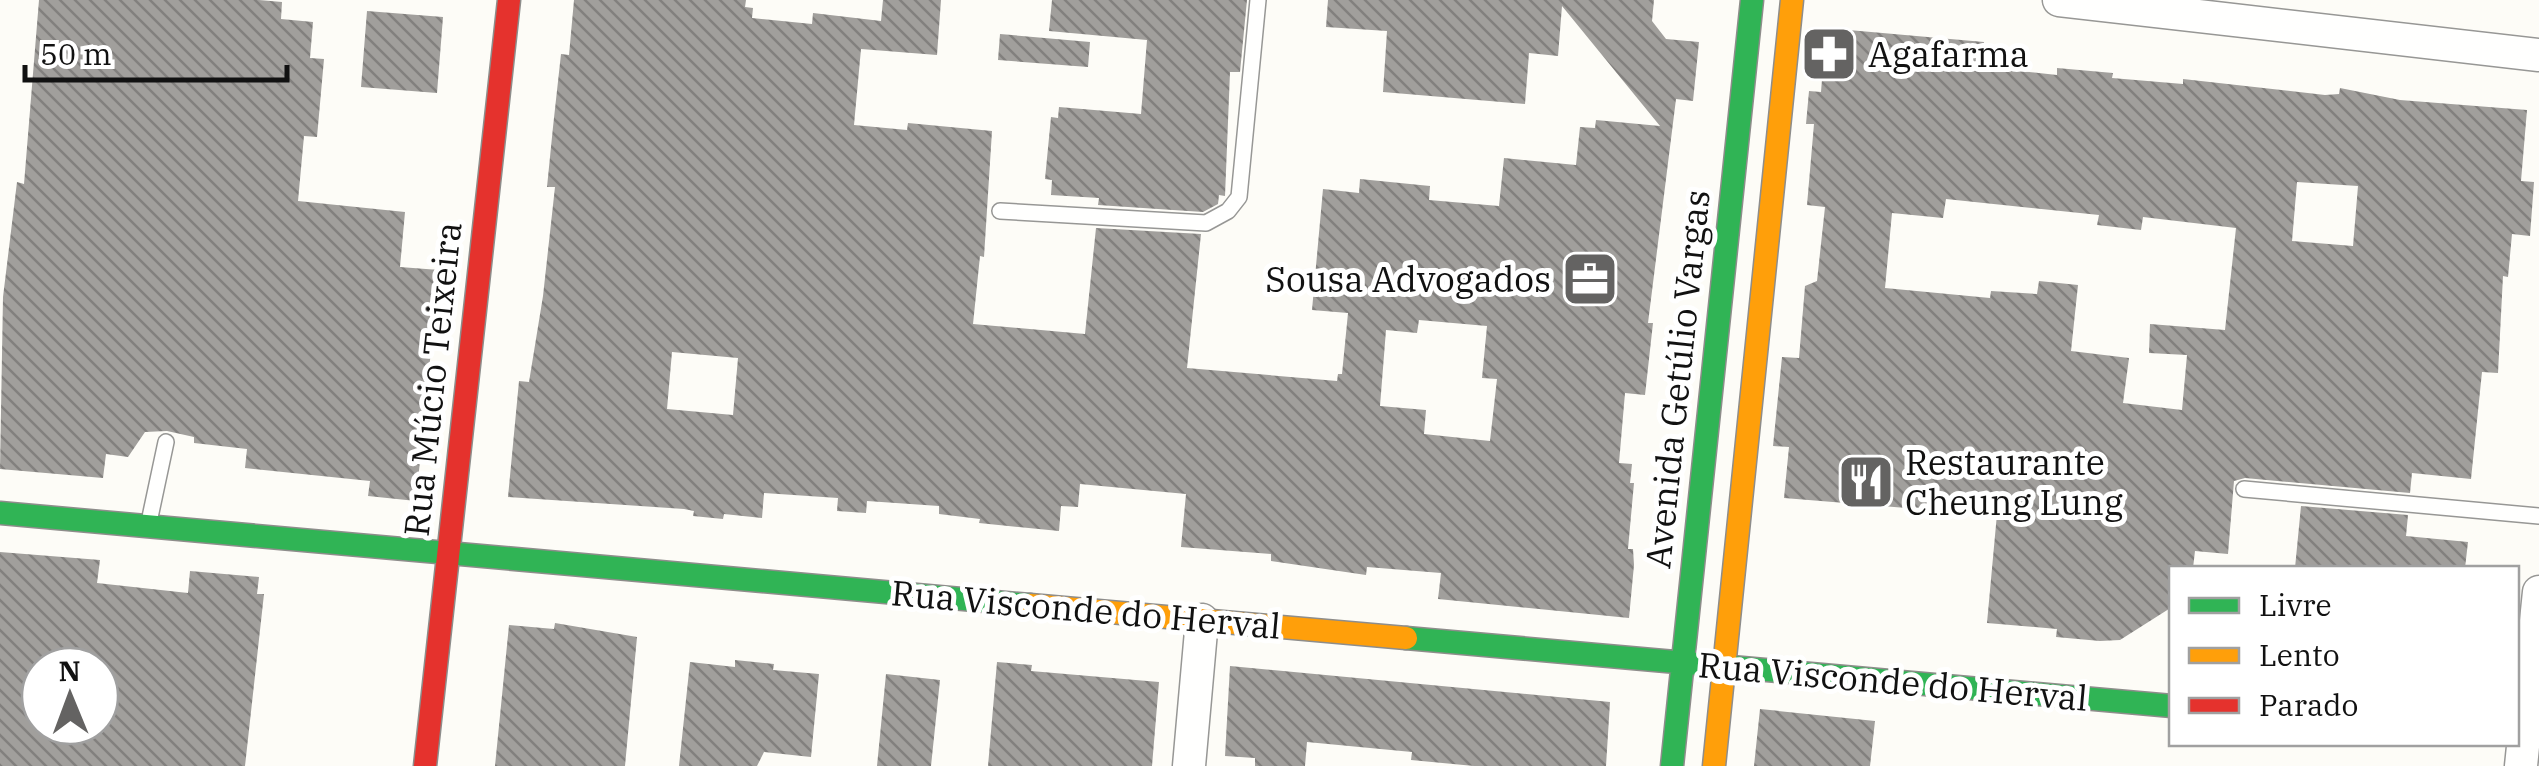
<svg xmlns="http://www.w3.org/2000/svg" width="2539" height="766" viewBox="0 0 2539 766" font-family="'IBM Plex Serif',serif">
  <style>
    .building { fill: url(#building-back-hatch); fill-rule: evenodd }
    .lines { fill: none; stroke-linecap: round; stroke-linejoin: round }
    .lane-casing { stroke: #979795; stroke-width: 18 }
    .street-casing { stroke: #979795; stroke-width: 35 }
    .fast-casing { stroke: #8e8d8b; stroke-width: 25 }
    .slow-casing { stroke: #8e8d8b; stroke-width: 25 }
    .jam-casing { stroke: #8e8d8b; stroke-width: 25 }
    .lane { stroke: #fffffe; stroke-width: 15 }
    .street { stroke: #fffffe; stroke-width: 32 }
    .fast { stroke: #30b455; stroke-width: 22 }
    .slow { stroke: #ff9f0a; stroke-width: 22 }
    .jam { stroke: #e5322d; stroke-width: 22 }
    .labels { text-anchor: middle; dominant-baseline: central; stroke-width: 10; stroke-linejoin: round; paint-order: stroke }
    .poi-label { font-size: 35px; fill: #111; stroke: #fff; text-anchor: start }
    .street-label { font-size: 35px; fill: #111; stroke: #fff }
  </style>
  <defs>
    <pattern id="building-back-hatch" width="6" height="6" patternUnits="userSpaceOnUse" patternTransform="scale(2.5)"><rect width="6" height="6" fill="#a19f9c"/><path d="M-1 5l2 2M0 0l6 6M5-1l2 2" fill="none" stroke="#82807e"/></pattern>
  </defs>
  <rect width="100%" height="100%" fill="#fdfcf7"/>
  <path class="building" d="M39 0H259L282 2 281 19 313 22 310 58 324 59 317 137 304 136 298 201 405 212 400 267 439 270 416 501 368 496 370 481 245 468 247 449 194 443V437L167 431 145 432 128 457 106 454 103 478 0 469 3 297 17 182 24 184Z
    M574 0H746L745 7 753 8 752 18 812 24 813 13 881 21 883 0H941L937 55 861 49 854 125 907 130 908 123 992 131 984 257 980 256 973 324 1085 334 1096 228 1201 234 1187 368 1337 381 1338 374H1342L1348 313 1312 310 1323 189 1359 193 1360 179 1430 186 1429 200 1499 206 1504 158 1576 165 1580 127 1595 128 1596 120 1660 126 1562 6 1558 56 1529 53 1525 104 1383 92 1387 31 1326 27 1328 0H1654L1652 21 1666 39 1699 42 1693 101 1676 99 1648 323H1653L1645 395 1625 393 1619 463 1632 464 1630 483H1634L1628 549H1633L1634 565 1629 618 1438 599 1441 573 1367 567 1366 575 1271 561V554L1181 547 1186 494 1080 484 1078 507 1061 506 1059 531 979 523 980 519 939 514V506L867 501 866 513 837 511 838 498 764 493 762 518 724 514 723 519 693 516 694 511 684 509 508 497 519 381 529 382 543 296 555 187H547L553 127 561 54 569 55ZM1419 320 1487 326 1482 378 1497 379 1490 441 1424 434 1426 410 1380 406 1386 330 1417 333ZM672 352 738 358 733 415 667 409Z
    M1052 0H1247L1240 72H1230L1225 196 1219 195 1218 204 1203 212 1098 205 1099 198 1051 195 1052 180 1045 179 1051 117 1058 118 1059 107 1141 114 1147 40 1049 31Z
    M367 11 443 17 437 93 361 87Z
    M1826 28 1984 42 1982 67 2057 75V68L2113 73 2112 78 2183 84V79L2325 95 2339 94 2340 88 2400 100 2527 110 2521 181 2534 182 2530 236 2512 234 2508 277 2503 276 2498 373 2482 372 2471 479 2412 473 2410 493 2245 478 2234 481 2228 554 2195 551 2193 568H2172V607L2120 640 2100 641 2056 637 2057 629 1987 623 1998 503 1944 500 1943 511 1784 498 1789 447 1773 446 1782 357 1799 358 1805 286 1817 281 1825 207 1807 205 1814 124H1806L1809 91 1821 92ZM2297 182 2358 186 2353 246 2292 241ZM1946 199 2099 215 2097 225 2141 230 2143 217 2236 228 2225 330 2150 324 2149 353 2187 355 2182 410 2123 403 2129 358 2071 351 2078 285 2039 281 2037 294 1991 291 1990 298 1885 288 1892 213 1943 218Z
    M1000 34 1090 42 1088 67 998 60Z
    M2301 506 2408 515 2406 536 2468 542 2465 568H2295Z
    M0 552 100 560 97 583 188 593 190 571 259 577 257 594H264L245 766H0ZM40 666H100V726H40Z
    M555 623 637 637 625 766H495L509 625 554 629Z
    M735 660 774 664 773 670 819 674 811 757 764 752 757 766H679L690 662 735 667Z
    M997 662 1032 665 1031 671 1159 682 1152 766H988Z
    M1230 666 1610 702 1606 766H1474L1411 760 1412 752 1307 742 1305 766H1255V758L1225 756Z
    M886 674 940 680 931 766H877Z
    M1760 709 1875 721 1870 766H1754Z"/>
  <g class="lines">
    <g class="lane-casing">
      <path id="lane" d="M1000 211 1206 223 1228 211 1239 197 1258 0
        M2244 489 2539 516
        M149 522 166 442"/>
    </g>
    <g class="street-casing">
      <path id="street" d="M2059 0 2539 55
        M1189 766 1202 620
        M2521 766 2539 592"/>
    </g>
    <g class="fast-casing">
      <path id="fast" d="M0 513 1030 605
        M1406 638 2172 706
        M1672 766 1752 0"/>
    </g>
    <g class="slow-casing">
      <path id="slow" d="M1030 605 1406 638
        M1714 766 1792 0"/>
    </g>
    <g class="jam-casing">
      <path id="jam" d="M425 766 509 0"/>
    </g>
    <use href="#lane" class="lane"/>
    <use href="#street" class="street"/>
    <use href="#fast" class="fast"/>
    <use href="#slow" class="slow"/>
    <use href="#jam" class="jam"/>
  </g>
  <defs>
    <g id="pharmacy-square" transform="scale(2.875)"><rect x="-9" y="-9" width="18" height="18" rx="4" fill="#646362" stroke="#fff"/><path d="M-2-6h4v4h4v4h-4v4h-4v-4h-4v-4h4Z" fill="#fff"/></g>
    <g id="office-square" transform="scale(2.875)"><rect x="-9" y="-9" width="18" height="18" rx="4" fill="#646362" stroke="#fff"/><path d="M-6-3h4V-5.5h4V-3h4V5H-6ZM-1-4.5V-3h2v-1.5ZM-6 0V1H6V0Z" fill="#fff"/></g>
    <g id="restaurant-square" transform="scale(2.875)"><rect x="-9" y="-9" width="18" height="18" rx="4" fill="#646362" stroke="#fff"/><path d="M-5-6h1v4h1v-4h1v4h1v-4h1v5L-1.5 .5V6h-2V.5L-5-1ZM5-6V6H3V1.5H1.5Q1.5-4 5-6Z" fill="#fff"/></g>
  </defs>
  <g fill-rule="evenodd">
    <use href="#pharmacy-square" x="1829" y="54"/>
    <use href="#office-square" x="1590" y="279"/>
    <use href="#restaurant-square" x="1866" y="482"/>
  </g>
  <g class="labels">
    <g class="poi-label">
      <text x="1868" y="54">Agafarma</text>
      <text x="1551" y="279" text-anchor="end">Sousa Advogados</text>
      <text x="1905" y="462">Restaurante<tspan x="1905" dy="40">Cheung Lung</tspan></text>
    </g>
    <g class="street-label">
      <text transform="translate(432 379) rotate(-84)">Rua Múcio Teixeira</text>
      <text transform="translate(1677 379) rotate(-84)">Avenida Getúlio Vargas</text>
      <text transform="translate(1086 609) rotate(5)">Rua Visconde do Herval</text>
      <text transform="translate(1893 681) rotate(5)">Rua Visconde do Herval</text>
    </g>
  </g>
  <rect x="2169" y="566" width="350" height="180" fill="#ffffff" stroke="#a0a0a0" stroke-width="2.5"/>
  <rect x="2189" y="598" width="50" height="15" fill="#30b455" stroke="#a0a0a0" stroke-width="2.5"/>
  <text x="2259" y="616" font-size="30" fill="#111111">Livre</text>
  <rect x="2189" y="648" width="50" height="15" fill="#ff9f0a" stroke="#a0a0a0" stroke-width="2.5"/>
  <text x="2259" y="666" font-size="30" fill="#111111">Lento</text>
  <rect x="2189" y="698" width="50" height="15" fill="#e5322d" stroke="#a0a0a0" stroke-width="2.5"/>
  <text x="2259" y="716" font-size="30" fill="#111111">Parado</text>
  <g transform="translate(70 696) rotate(359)"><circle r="48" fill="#ffffff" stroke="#a0a0a0" stroke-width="2.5"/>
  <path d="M0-8L18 38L0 25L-18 38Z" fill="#646362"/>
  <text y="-15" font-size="28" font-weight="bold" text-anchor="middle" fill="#111111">N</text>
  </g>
  <path d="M25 65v15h262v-15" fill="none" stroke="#111111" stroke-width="5"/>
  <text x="40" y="65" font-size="30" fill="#111111" stroke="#ffffff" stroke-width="8" paint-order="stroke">50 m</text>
</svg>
